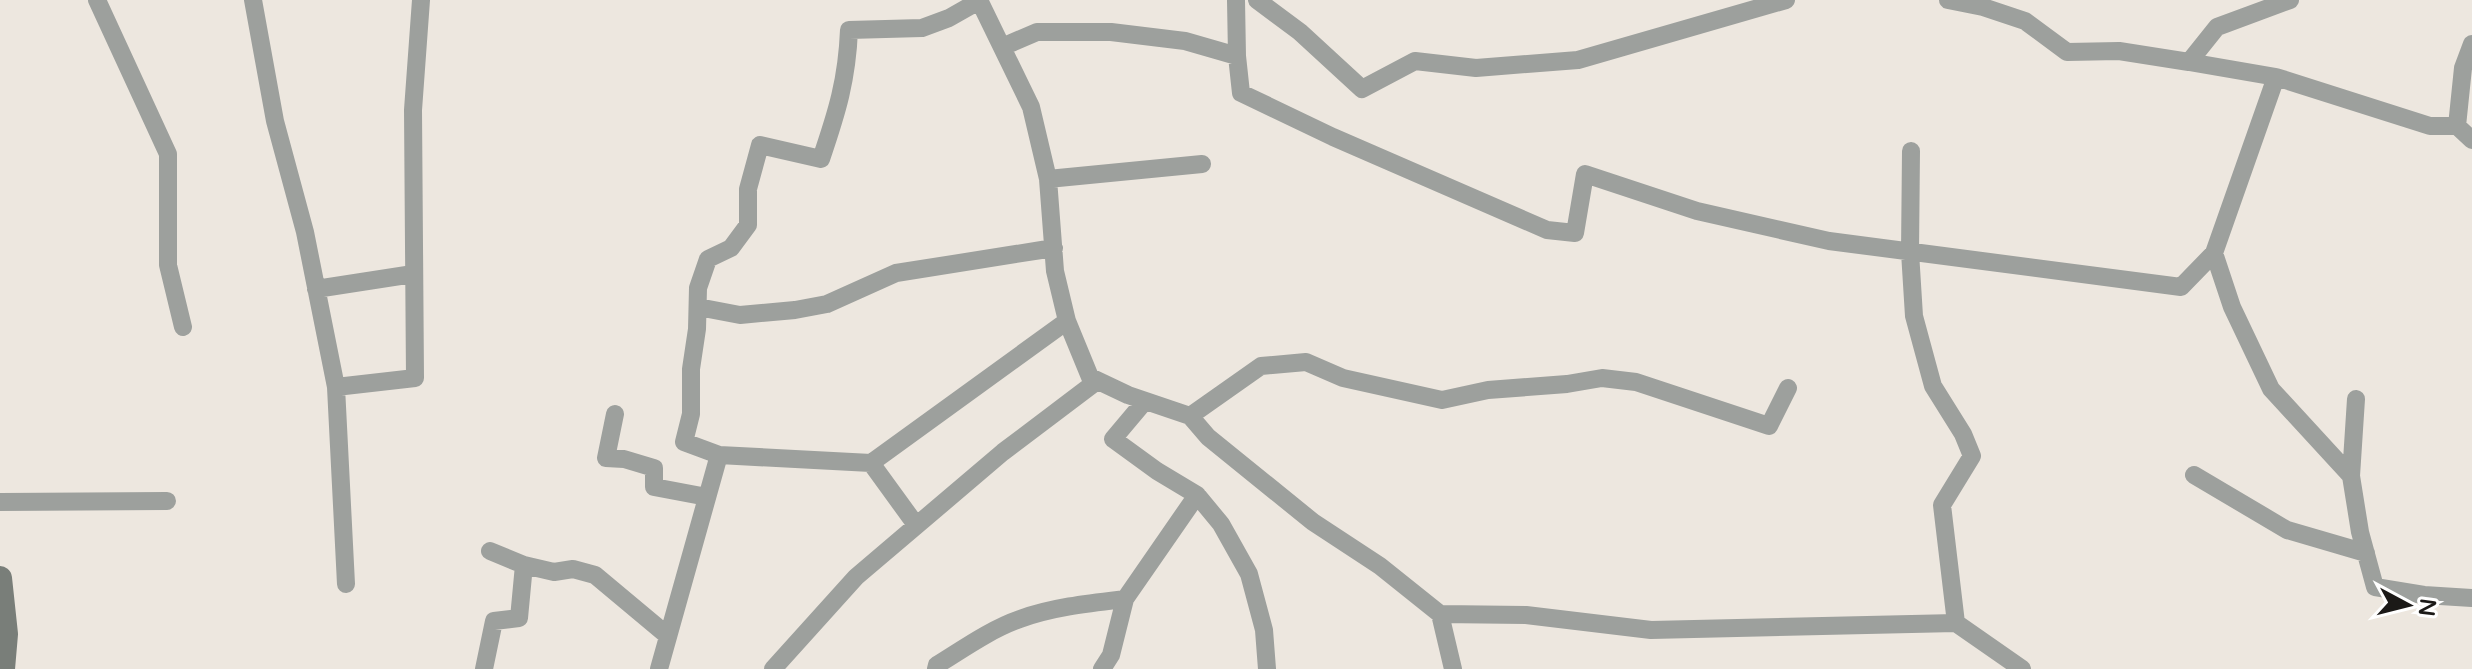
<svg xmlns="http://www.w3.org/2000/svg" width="2472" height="669" viewBox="0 0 2472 669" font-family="'Varela Round',sans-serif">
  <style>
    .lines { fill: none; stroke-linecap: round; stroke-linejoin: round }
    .street { stroke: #9da09d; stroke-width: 18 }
    .secondary { stroke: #797e79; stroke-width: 24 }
  </style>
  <rect width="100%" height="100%" fill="#ede7df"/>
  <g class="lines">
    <path class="street" d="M97 0 168 154V265L183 327
      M253 0 275 121 305 232 336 387 346 584
      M979 0 1031 107 1048 179 1055 271 1067 321 1090 377 1128 395 1190 416 1208 437 1313 522 1380 566 1440 614 1453 669
      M1257 0 1300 32 1362 89 1415 61 1476 68 1578 60 1786 0
      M1948 0 1983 7 2025 21 2067 52 2119 51 2189 62 2217 27 2290 0
      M1002 47 1037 32H1111L1185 41 1237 56 1236 0
      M1237 56 1241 93 1333 137 1547 230 1575 233 1585 174 1697 211 1829 241 2181 287 2214 253 2276 77 2189 62
      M2276 77 2430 126H2457L2472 140
      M2457 126 2463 68 2472 44
      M1911 151 1910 252 1914 316 1933 386 1963 434 1972 456 1942 505 1956 623
      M1048 179 1202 164
      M2214 253 2232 307 2271 389 2351 476 2360 532 2375 587 2424 595 2472 598
      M316 289 413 274
      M698 307 740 315 795 310 827 304 896 273 1054 248
      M336 387 415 378 413 110 421 0
      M1145 401 1113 439 1157 471 1197 495 1221 524 1249 574 1264 630 1267 669
      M615 414 606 458 624 459 654 468V487L707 497
      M1190 416 1261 366 1306 362 1343 378 1442 400 1488 390 1567 384 1602 378 1636 382 1769 426 1788 388
      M719 455 684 442 691 414V369L697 329 698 288 708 259 731 248 748 225V189L760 145 821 159C837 112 847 80 849 30L922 28 949 18 979 1
      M871 463 916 525
      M2194 475 2287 530 2366 553
      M2351 476 2356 399
      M0 502 167 501
      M524 565 554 572 573 569 595 575 668 636
      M1440 614 1526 615 1651 630 1956 623 2022 669
      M484 669 494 621 519 618 524 565 490 551
      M659 669 719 455 871 463 1067 321
      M773 669 856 577 1003 452 1097 381
      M936 669 937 665C963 649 991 629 1020 619 1053 607 1091 603 1125 599
      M1102 669 1111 655 1125 599 1197 495"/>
    <path class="secondary" d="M0 578 6 634 3 669"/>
  </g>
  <g transform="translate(2408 605) rotate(97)" stroke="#ffffff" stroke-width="6" paint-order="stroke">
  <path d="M0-6L14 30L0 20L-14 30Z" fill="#1b1917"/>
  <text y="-12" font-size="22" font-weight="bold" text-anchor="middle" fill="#1b1917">N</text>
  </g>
</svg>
